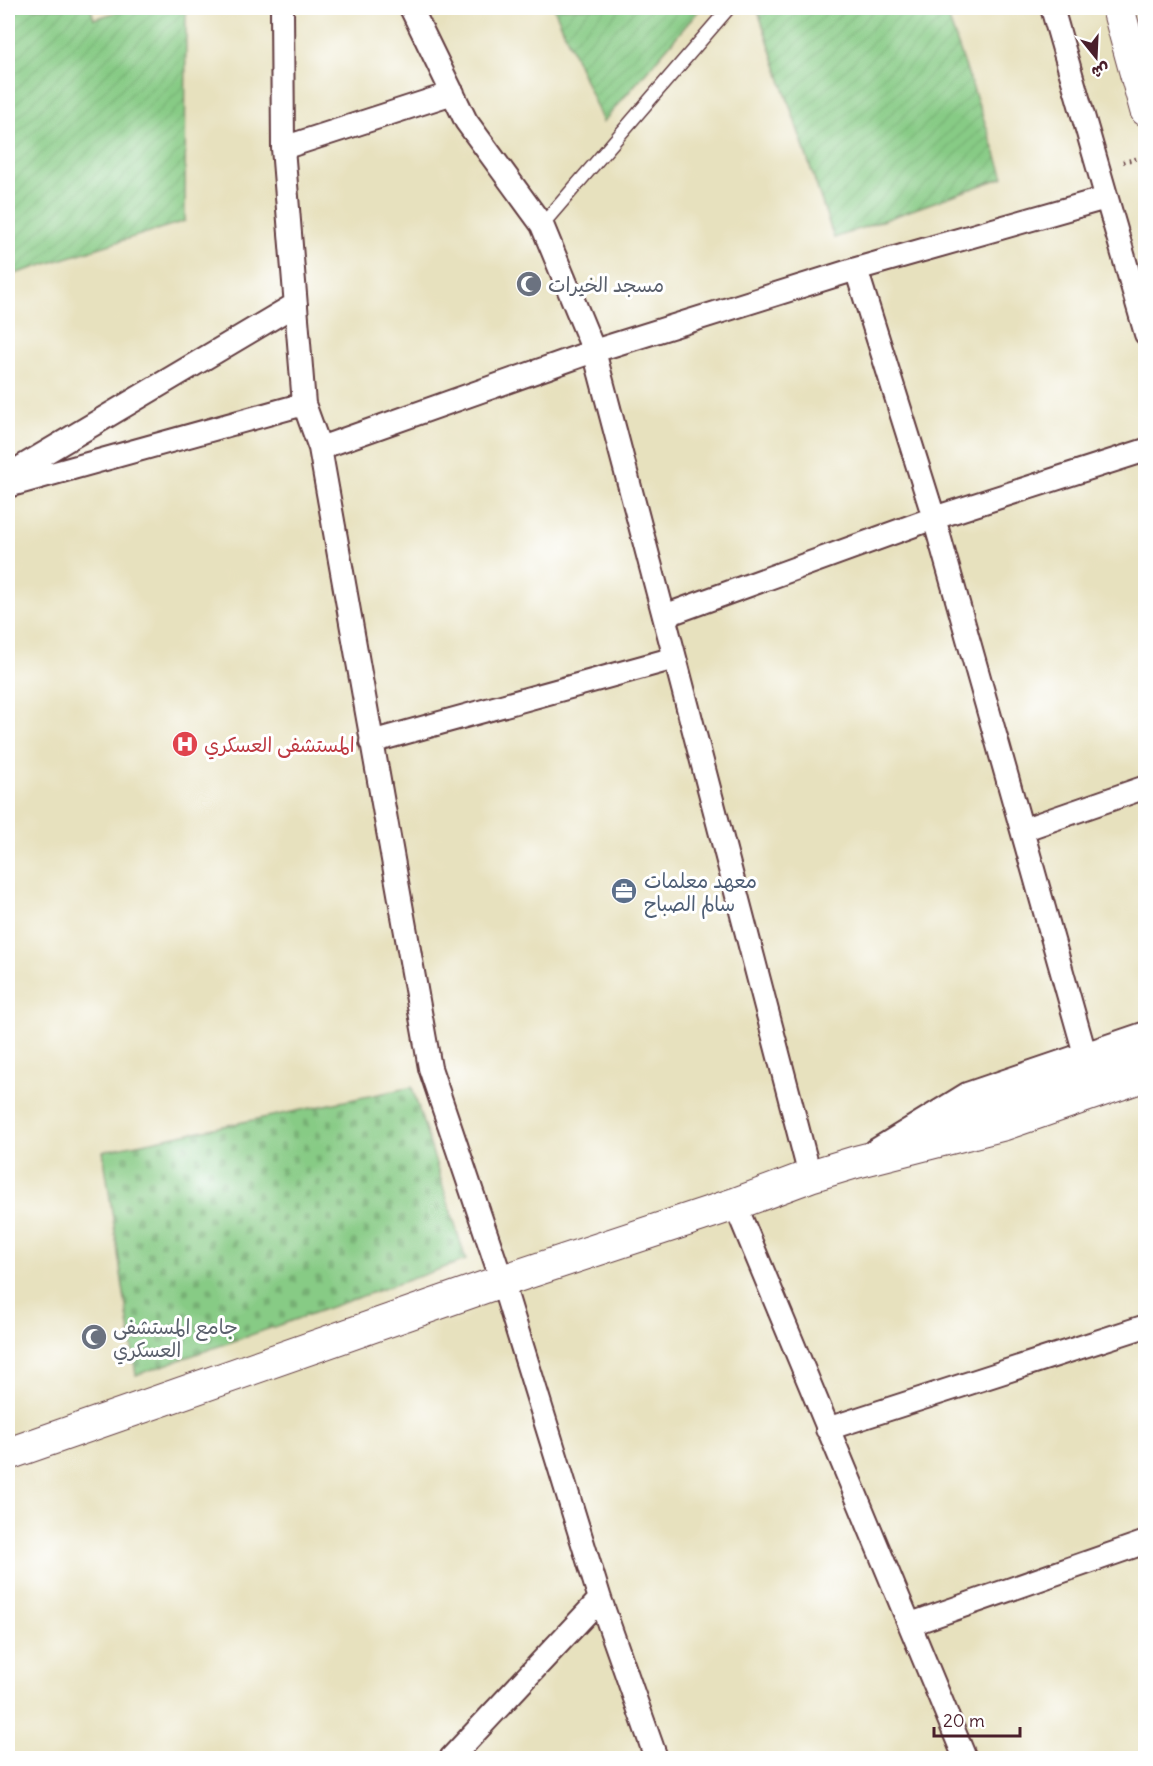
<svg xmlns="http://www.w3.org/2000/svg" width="1153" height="1766" viewBox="0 0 1153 1766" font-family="Delius,'Playpen Sans Arabic',sans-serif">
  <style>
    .cemetery { fill: url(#cemetery-stones); stroke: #687558; stroke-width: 1.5 }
    .garden { fill: url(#garden-furrows); stroke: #687558; stroke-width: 1.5 }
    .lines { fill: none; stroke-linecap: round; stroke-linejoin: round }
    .lane-casing { stroke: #623c41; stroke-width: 15 }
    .street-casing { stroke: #623c41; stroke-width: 26 }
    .secondary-casing { stroke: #623c41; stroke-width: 34 }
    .path { stroke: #623c41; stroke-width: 4; stroke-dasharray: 1.5 4.5; stroke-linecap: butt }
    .lane { stroke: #fff; stroke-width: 12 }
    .street { stroke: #fff; stroke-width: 22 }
    .secondary { stroke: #fff; stroke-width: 32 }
    .labels { text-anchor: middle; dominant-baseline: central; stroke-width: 6; stroke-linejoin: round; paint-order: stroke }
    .worship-label { font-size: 20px; fill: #5b616d; stroke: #fff; text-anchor: start }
    .health-label { font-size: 20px; fill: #be3a42; stroke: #fff; text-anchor: start }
    .service-label { font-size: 20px; fill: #4e5e75; stroke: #fff; text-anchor: start }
  </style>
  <defs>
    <pattern id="cemetery-stones" width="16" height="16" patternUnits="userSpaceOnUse" patternTransform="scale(1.5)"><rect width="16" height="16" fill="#87cb85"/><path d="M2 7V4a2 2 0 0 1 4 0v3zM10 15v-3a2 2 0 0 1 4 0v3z" fill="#76ae73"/></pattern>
    <pattern id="garden-furrows" width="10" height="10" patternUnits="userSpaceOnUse" patternTransform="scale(1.5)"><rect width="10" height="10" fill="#87cb85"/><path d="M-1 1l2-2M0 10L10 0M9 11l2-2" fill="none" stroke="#76ae73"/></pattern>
  </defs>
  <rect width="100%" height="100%" fill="#fff"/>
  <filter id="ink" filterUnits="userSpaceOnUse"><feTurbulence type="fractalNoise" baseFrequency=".0167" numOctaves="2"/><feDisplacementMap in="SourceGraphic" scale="12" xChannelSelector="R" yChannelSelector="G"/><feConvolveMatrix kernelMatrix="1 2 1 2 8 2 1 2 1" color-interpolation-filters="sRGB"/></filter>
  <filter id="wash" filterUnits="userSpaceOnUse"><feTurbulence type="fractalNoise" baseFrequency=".008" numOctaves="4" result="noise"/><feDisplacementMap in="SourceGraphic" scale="24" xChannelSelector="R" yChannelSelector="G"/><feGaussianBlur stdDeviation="1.35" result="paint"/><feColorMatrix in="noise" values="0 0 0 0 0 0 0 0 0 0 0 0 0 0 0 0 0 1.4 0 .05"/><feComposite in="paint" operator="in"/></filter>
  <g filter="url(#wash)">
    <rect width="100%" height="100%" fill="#e7e1be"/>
    <path class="cemetery" d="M412 1087 466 1260 136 1375 103 1151Z"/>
    <path class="garden" d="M8 8H91L94 19 130 8H186L185 221 8 276Z
      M554 8H701L603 122Z
      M757 8H945L1004 177 834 238Z"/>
  </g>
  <g filter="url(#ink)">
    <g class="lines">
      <g class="lane-casing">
        <path id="lane" d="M542 225 728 9"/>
      </g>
      <g class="street-casing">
        <path id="street" d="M282 8 283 148 304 404 320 448 430 1068 502 1281 600 1599 656 1758
          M411 8 466 121 542 225 594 351 675 658
          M1052 8 1146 334
          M283 148 453 93
          M856 269 934 518 1085 1054
          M320 448 594 351 856 269 1106 198
          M8 475 296 304
          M8 486 304 404
          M664 616 934 518 1146 450
          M371 742 675 658 810 1176
          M1022 830 1146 787
          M876 1150 967 1094 1146 1033
          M735 1204C811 1389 890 1573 965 1758
          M827 1429 1146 1326
          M911 1624 1146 1542
          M451 1758 600 1599"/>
      </g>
      <g class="secondary-casing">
        <path id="secondary" d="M1118 8 1146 110
          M949 1122 992 1104 1146 1052
          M8 1454 502 1281 735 1204 810 1176 856 1162 1005 1124 1146 1075"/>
      </g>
      <path class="path" d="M1123 162 1146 156"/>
      <use href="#lane" class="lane"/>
      <use href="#street" class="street"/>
      <use href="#secondary" class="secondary"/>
    </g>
  </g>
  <defs>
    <g id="mosque-disc" transform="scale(1.35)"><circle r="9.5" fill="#6b7280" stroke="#fff"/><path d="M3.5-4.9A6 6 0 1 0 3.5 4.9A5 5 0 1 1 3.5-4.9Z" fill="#fff"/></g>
    <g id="hospital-disc" transform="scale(1.35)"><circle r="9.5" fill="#e0444e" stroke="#fff"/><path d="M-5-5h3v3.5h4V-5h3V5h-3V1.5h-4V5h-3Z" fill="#fff"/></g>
    <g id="office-disc" transform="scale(1.35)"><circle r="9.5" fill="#5c6f8a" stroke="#fff"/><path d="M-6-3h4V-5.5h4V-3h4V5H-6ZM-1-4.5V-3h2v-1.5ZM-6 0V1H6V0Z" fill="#fff"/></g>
  </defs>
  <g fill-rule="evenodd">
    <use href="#mosque-disc" x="529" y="284"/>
    <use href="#hospital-disc" x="185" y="744"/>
    <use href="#office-disc" x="624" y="891"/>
    <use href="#mosque-disc" x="94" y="1337"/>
  </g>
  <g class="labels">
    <g class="worship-label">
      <text x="548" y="284">مسجد الخيرات</text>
      <text x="113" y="1326">جامع المستشفى<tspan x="113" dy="23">العسكري</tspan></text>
    </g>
    <g class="health-label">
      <text x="204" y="744">المستشفى العسكري</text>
    </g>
    <g class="service-label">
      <text x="644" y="880">معهد معلمات<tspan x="644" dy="23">سالم الصباح</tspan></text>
    </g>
  </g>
  <rect width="1153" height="1766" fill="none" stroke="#fff" stroke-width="30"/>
  <g transform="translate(1096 57) rotate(162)" stroke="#ffffff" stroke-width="4.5" paint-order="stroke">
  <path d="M0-4.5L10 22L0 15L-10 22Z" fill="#4a1f2b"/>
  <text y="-9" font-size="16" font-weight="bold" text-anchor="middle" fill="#4a1f2b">ش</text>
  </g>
  <path d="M934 1727v9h86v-9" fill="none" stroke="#4a1f2b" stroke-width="3"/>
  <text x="943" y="1727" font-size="18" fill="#4a1f2b" stroke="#ffffff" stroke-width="4.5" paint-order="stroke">20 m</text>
</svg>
